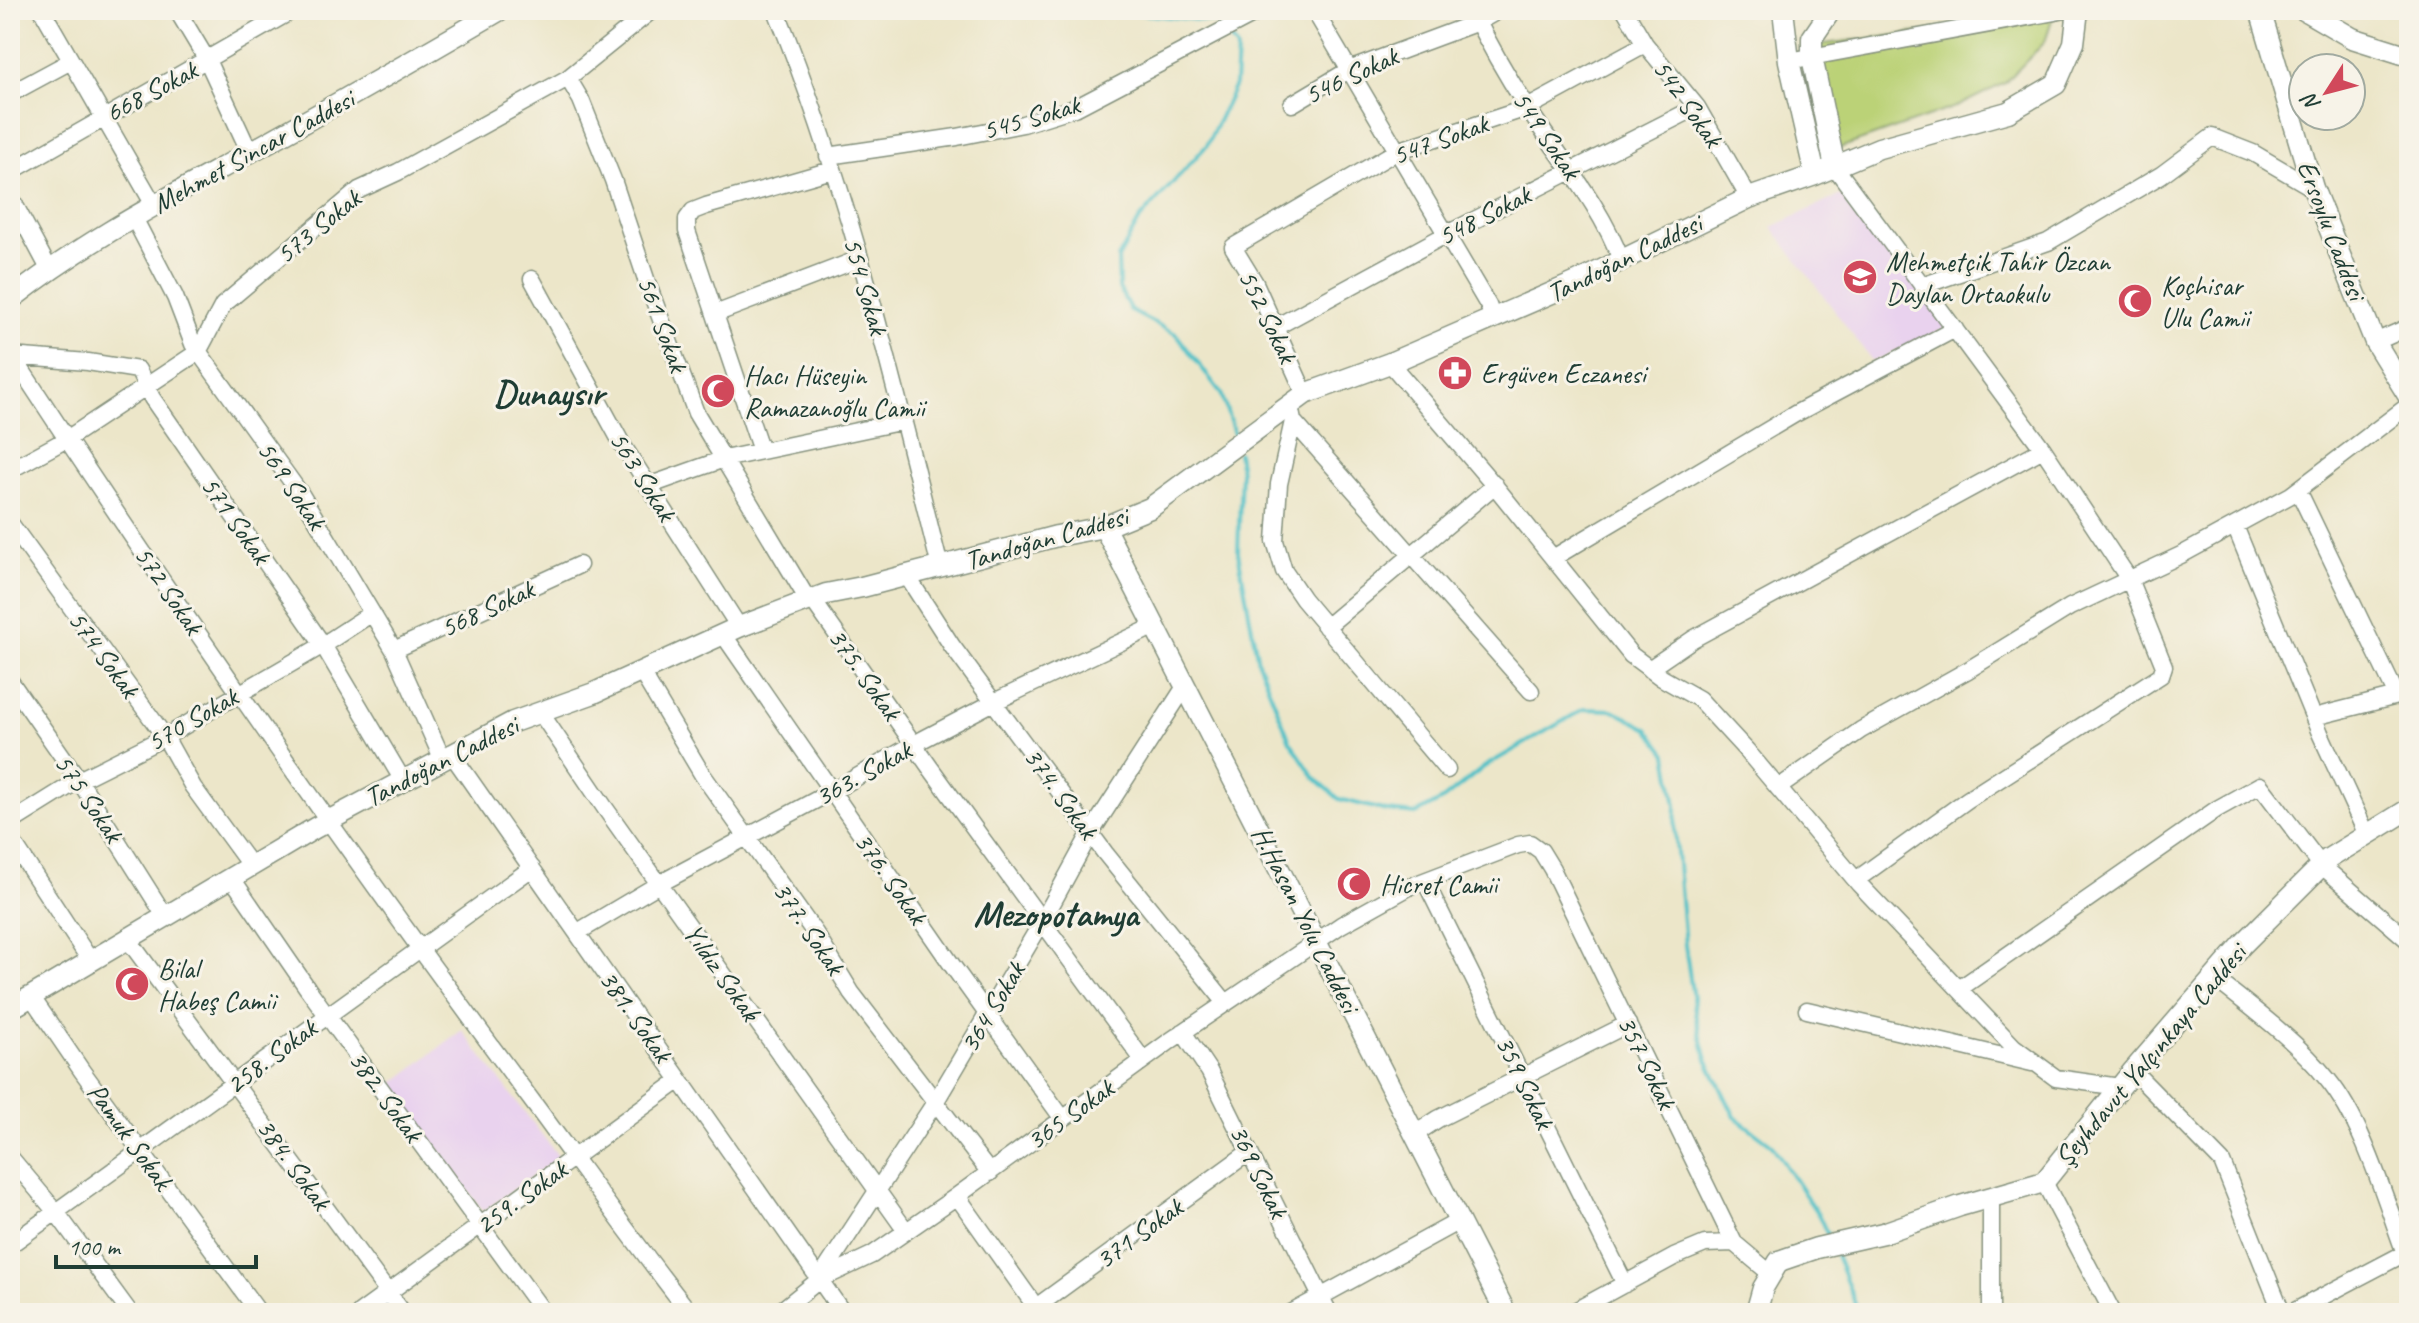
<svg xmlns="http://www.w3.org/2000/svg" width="2419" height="1323" viewBox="0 0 2419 1323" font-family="Caveat,sans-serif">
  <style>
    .built { fill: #e9d2ee }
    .green { fill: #bbd277; stroke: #6d8856; stroke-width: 2 }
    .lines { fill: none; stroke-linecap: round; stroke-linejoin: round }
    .stream { stroke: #53c1c7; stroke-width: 4 }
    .minor-casing { stroke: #86927e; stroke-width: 19 }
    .tertiary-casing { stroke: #86927e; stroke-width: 23 }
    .minor { stroke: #fff; stroke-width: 16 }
    .tertiary { stroke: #fff; stroke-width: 20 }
    .labels { text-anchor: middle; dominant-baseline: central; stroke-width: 6; stroke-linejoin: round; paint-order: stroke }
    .street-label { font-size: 28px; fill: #1f3d34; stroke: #f7f3e8 }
    .poi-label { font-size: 28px; fill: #1f3d34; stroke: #f7f3e8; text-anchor: start }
    .district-label { font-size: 36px; font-weight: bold; fill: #1f3d34; stroke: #f7f3e8 }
  </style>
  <rect width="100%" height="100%" fill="#f7f3e8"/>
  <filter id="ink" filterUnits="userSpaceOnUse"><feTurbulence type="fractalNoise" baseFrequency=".0125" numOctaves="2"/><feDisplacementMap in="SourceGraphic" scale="16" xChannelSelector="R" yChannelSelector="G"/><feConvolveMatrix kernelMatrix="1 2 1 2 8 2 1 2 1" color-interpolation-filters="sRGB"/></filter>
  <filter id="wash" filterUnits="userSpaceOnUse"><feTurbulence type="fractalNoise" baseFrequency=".006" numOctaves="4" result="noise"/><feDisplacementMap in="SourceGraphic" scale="32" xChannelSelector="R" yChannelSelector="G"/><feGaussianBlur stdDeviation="1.8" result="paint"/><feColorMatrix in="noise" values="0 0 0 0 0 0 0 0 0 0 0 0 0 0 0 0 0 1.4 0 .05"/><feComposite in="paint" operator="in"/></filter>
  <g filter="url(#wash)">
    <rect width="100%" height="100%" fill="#ece6c9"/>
    <path class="built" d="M1841 195 1852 199 1948 327 1873 362 1772 227Z
      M462 1030 559 1157 483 1211 391 1085Z"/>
    <path class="green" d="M2053 16 2045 42 2005 83 1958 106 1834 150 1807 46Z"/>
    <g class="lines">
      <path class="stream" d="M1044 10H1106L1218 22 1222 28
        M1227 35 1237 49 1235 85 1207 145 1140 219 1118 258 1119 288 1131 311 1176 334 1221 393 1235 437
        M1238 453 1241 472 1238 552 1258 662 1290 741 1314 777 1339 799 1387 811 1416 814 1444 799 1484 767 1584 709 1613 710 1648 729 1667 754 1676 806 1675 830 1685 945 1696 1018 1707 1060 1735 1117 1772 1145 1819 1216 1829 1238
        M1834 1250 1859 1313"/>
    </g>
  </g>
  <g filter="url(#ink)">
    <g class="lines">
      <g class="minor-casing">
        <path id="minor" d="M42 10 154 205
          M177 10 207 60 250 153
          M776 10C849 189 893 380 940 567
          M1314 10 1488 305 1493 318
          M1472 10C1488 43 1507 76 1527 107 1559 158 1600 203 1621 260
          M1625 10 1645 44 1697 107 1749 198
          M1789 61 2066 10
          M568 78 581 100 613 180 647 282 696 413 808 600
          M10 94 71 61
          M1292 104 1349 70 1478 22 1499 10
          M828 156 957 137 1023 124 1077 107 1262 10
          M1835 167 2043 449 2129 579 2164 666 2161 675 1967 800 1856 880
          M10 172 293 10
          M10 196 49 269
          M134 218 175 297 193 344 302 496 394 650 442 758
          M532 279 622 444 739 627
          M1922 286 2048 242 2161 175 2212 137 2253 153 2313 188
          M715 314 859 259
          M1274 328 1447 234 1697 107
          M2375 342 2409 327
          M10 356 88 362 138 370 152 398 323 645 402 779
          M13 357C179 611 353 861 535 1105 586 1174 636 1245 690 1313
          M1390 363 1499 491 1631 655 1662 678 1699 699 1747 751 1859 884 2014 1047 2056 1078 2120 1087
          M1305 394 1255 283 1233 247 1397 151 1527 108 1645 44
          M1290 406 1293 421 1279 484 1275 541 1284 571 1303 599 1447 770
          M1293 421 1531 691
          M761 451 687 231V219L693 211 706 206 832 170
          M10 470 67 439 198 352 223 305 359 190 398 172 568 78 652 10
          M648 486 724 459 904 421
          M2298 490 2397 696
          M10 523 165 737 193 787 250 865
          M2235 526 2320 733 2367 835
          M1553 558 1795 414 1955 329
          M907 576 952 646 1105 853 1226 1003
          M812 599 929 766 1143 1060
          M1326 627 1495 485
          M723 634 954 968 1063 1119
          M394 650 579 565
          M1649 669 1693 639 2043 449
          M642 673 702 774 815 933 851 992 990 1173
          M10 681 79 780 165 916
          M540 712 605 808 906 1231
          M2314 717 2409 693
          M451 753 843 1313
          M1778 788 1861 730 1968 670 2070 607 2181 555 2291 495 2409 405
          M10 823 79 780 165 737 323 645 372 613
          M10 838 90 960
          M231 877 308 989 544 1313
          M1425 881 1625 1284
          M578 932 659 884 831 792 914 744 994 702 1155 626
          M127 938 403 1313
          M2214 978C2252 1008 2298 1042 2328 1080 2364 1124 2385 1200 2405 1253
          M1959 989 2217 809 2260 785 2321 865 2409 941
          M31 996 82 1071 259 1313
          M1807 1010 2032 1063
          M1183 1032 1209 1071 1329 1313
          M2133 1071 2222 1162 2282 1313
          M1415 1134 1438 1119 1628 1024
          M10 1157 56 1212 130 1313
          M2044 1182 2113 1313
          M957 1196 1040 1313
          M1991 1197V1313
          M10 1245 532 868
          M819 1280 872 1255 957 1196 1170 1041 1341 925 1411 886 1518 845 1530 843 1541 851 1552 869 1734 1243 1771 1274
          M360 1313 680 1080
          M778 1313 819 1280 936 1101 1042 922 1090 834 1186 685
          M1028 1313 1249 1152
          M1291 1313 1459 1221
          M1571 1313 1674 1257 1705 1244 1734 1243
          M2291 1313 2409 1251"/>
      </g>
      <g class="tertiary-casing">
        <path id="tertiary" d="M1783 10 1789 61 1815 175
          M1831 10 1812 38V57L1835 167
          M2260 10 2313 188 2375 342 2409 397
          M2304 10 2352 38 2409 56
          M10 300C83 242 166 199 247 154 332 107 416 59 500 10
          M1104 527 1506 1313
          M10 1009 315 828 513 722 594 693 739 627 826 594 862 587 1057 536 1104 527 1150 508 1305 394 1390 363 1577 282 1749 198 1815 175 1879 148 2008 112 2056 84 2074 43 2078 10
          M1756 1313 1763 1288 1779 1261 1817 1248 1883 1233 1960 1206 2044 1182 2133 1071 2243 944 2328 859 2409 809"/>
      </g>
      <use href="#minor" class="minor"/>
      <use href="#tertiary" class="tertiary"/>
    </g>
  </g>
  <defs>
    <g id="school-disc" transform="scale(1.8)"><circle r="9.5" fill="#d1495b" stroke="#f7f3e8"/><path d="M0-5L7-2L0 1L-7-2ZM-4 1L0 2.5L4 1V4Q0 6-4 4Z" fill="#fff"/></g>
    <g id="mosque-disc" transform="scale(1.8)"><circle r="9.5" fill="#d1495b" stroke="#f7f3e8"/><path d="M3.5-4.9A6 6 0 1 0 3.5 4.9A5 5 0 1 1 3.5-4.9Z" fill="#fff"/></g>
    <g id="pharmacy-disc" transform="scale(1.8)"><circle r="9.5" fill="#d1495b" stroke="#f7f3e8"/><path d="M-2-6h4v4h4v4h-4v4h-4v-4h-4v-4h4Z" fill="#fff"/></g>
  </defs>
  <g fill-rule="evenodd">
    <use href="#school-disc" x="1860" y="277"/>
    <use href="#mosque-disc" x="2135" y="301"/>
    <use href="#pharmacy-disc" x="1455" y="373"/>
    <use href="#mosque-disc" x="718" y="391"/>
    <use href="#mosque-disc" x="1354" y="884"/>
    <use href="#mosque-disc" x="132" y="984"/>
  </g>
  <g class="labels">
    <g class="street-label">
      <text transform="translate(1351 75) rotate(-25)">546 Sokak</text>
      <text transform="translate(151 91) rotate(-28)">668 Sokak</text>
      <text transform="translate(1688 103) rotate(55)">542 Sokak</text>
      <text transform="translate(1031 117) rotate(-16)">545 Sokak</text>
      <text transform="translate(1547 135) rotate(56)">549 Sokak</text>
      <text transform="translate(1440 139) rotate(-20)">547 Sokak</text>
      <text transform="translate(253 151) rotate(-29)">Mehmet Sincar Caddesi</text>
      <text transform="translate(1484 215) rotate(-27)">548 Sokak</text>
      <text transform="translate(318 226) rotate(-39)">573 Sokak</text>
      <text transform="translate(2332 230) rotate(69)">Ersoylu Caddesi</text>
      <text transform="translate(1624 258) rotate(-26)">Tandoğan Caddesi</text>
      <text transform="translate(866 286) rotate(74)">554 Sokak</text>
      <text transform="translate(1268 316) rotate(64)">552 Sokak</text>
      <text transform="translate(663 324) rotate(70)">561 Sokak</text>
      <text transform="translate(643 476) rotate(58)">563 Sokak</text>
      <text transform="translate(292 485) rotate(56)">569 Sokak</text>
      <text transform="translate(236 520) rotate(55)">571 Sokak</text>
      <text transform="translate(1046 538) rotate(-16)">Tandoğan Caddesi</text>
      <text transform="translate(169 590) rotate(56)">572 Sokak</text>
      <text transform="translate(487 608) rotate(-25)">568 Sokak</text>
      <text transform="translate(104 654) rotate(54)">574 Sokak</text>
      <text transform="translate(865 674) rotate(55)">375. Sokak</text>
      <text transform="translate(192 719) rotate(-30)">570 Sokak</text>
      <text transform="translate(441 761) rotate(-27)">Tandoğan Caddesi</text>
      <text transform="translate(863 773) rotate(-29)">363. Sokak</text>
      <text transform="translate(1061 793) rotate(54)">374. Sokak</text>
      <text transform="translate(89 798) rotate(56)">575 Sokak</text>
      <text transform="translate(891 878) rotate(55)">376. Sokak</text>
      <text transform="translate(1306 919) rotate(63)">H.Hasan Yolu Caddesi</text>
      <text transform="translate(809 928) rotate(56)">377. Sokak</text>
      <text transform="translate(722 972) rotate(55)">Yıldız Sokak</text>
      <text transform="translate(992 1007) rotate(-59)">364 Sokak</text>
      <text transform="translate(636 1016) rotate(55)">381. Sokak</text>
      <text transform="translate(2150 1055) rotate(-50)">Şeyhdavut Yalçınkaya Caddesi</text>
      <text transform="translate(271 1056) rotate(-37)">258. Sokak</text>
      <text transform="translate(1647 1062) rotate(64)">357 Sokak</text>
      <text transform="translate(1525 1082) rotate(64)">359 Sokak</text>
      <text transform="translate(386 1096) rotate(54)">382. Sokak</text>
      <text transform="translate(1070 1114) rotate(-36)">365 Sokak</text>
      <text transform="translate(130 1136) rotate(54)">Pamuk Sokak</text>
      <text transform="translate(294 1164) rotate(54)">384. Sokak</text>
      <text transform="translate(1259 1171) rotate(64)">369 Sokak</text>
      <text transform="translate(521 1197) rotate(-36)">259. Sokak</text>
      <text transform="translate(1139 1233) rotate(-36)">371 Sokak</text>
    </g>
    <g class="poi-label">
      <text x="1886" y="261">Mehmetçik Tahir Özcan<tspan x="1886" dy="32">Daylan Ortaokulu</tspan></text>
      <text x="2161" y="285">Koçhisar<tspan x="2161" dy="32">Ulu Camii</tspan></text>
      <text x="1481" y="373">Ergüven Eczanesi</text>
      <text x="744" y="375">Hacı Hüseyin<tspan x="744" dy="32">Ramazanoğlu Camii</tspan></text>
      <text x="1380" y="884">Hicret Camii</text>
      <text x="158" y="968">Bilal<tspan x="158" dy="32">Habeş Camii</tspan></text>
    </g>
    <g class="district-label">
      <text x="549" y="393">Dunaysır</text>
      <text x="1056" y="914">Mezopotamya</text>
    </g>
  </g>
  <rect width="2419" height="1323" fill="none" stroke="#f7f3e8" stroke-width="40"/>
  <g transform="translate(2327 92) rotate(234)"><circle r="38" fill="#f7f3e8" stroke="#a1aaa0" stroke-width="2"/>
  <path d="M0-6L14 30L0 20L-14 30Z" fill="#d1495b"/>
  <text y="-12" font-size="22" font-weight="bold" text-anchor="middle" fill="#1f3d34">N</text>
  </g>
  <path d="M56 1255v12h200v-12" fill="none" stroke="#1f3d34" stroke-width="4"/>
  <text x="68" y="1255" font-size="24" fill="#1f3d34" stroke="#f7f3e8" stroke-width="6" paint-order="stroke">100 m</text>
</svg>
